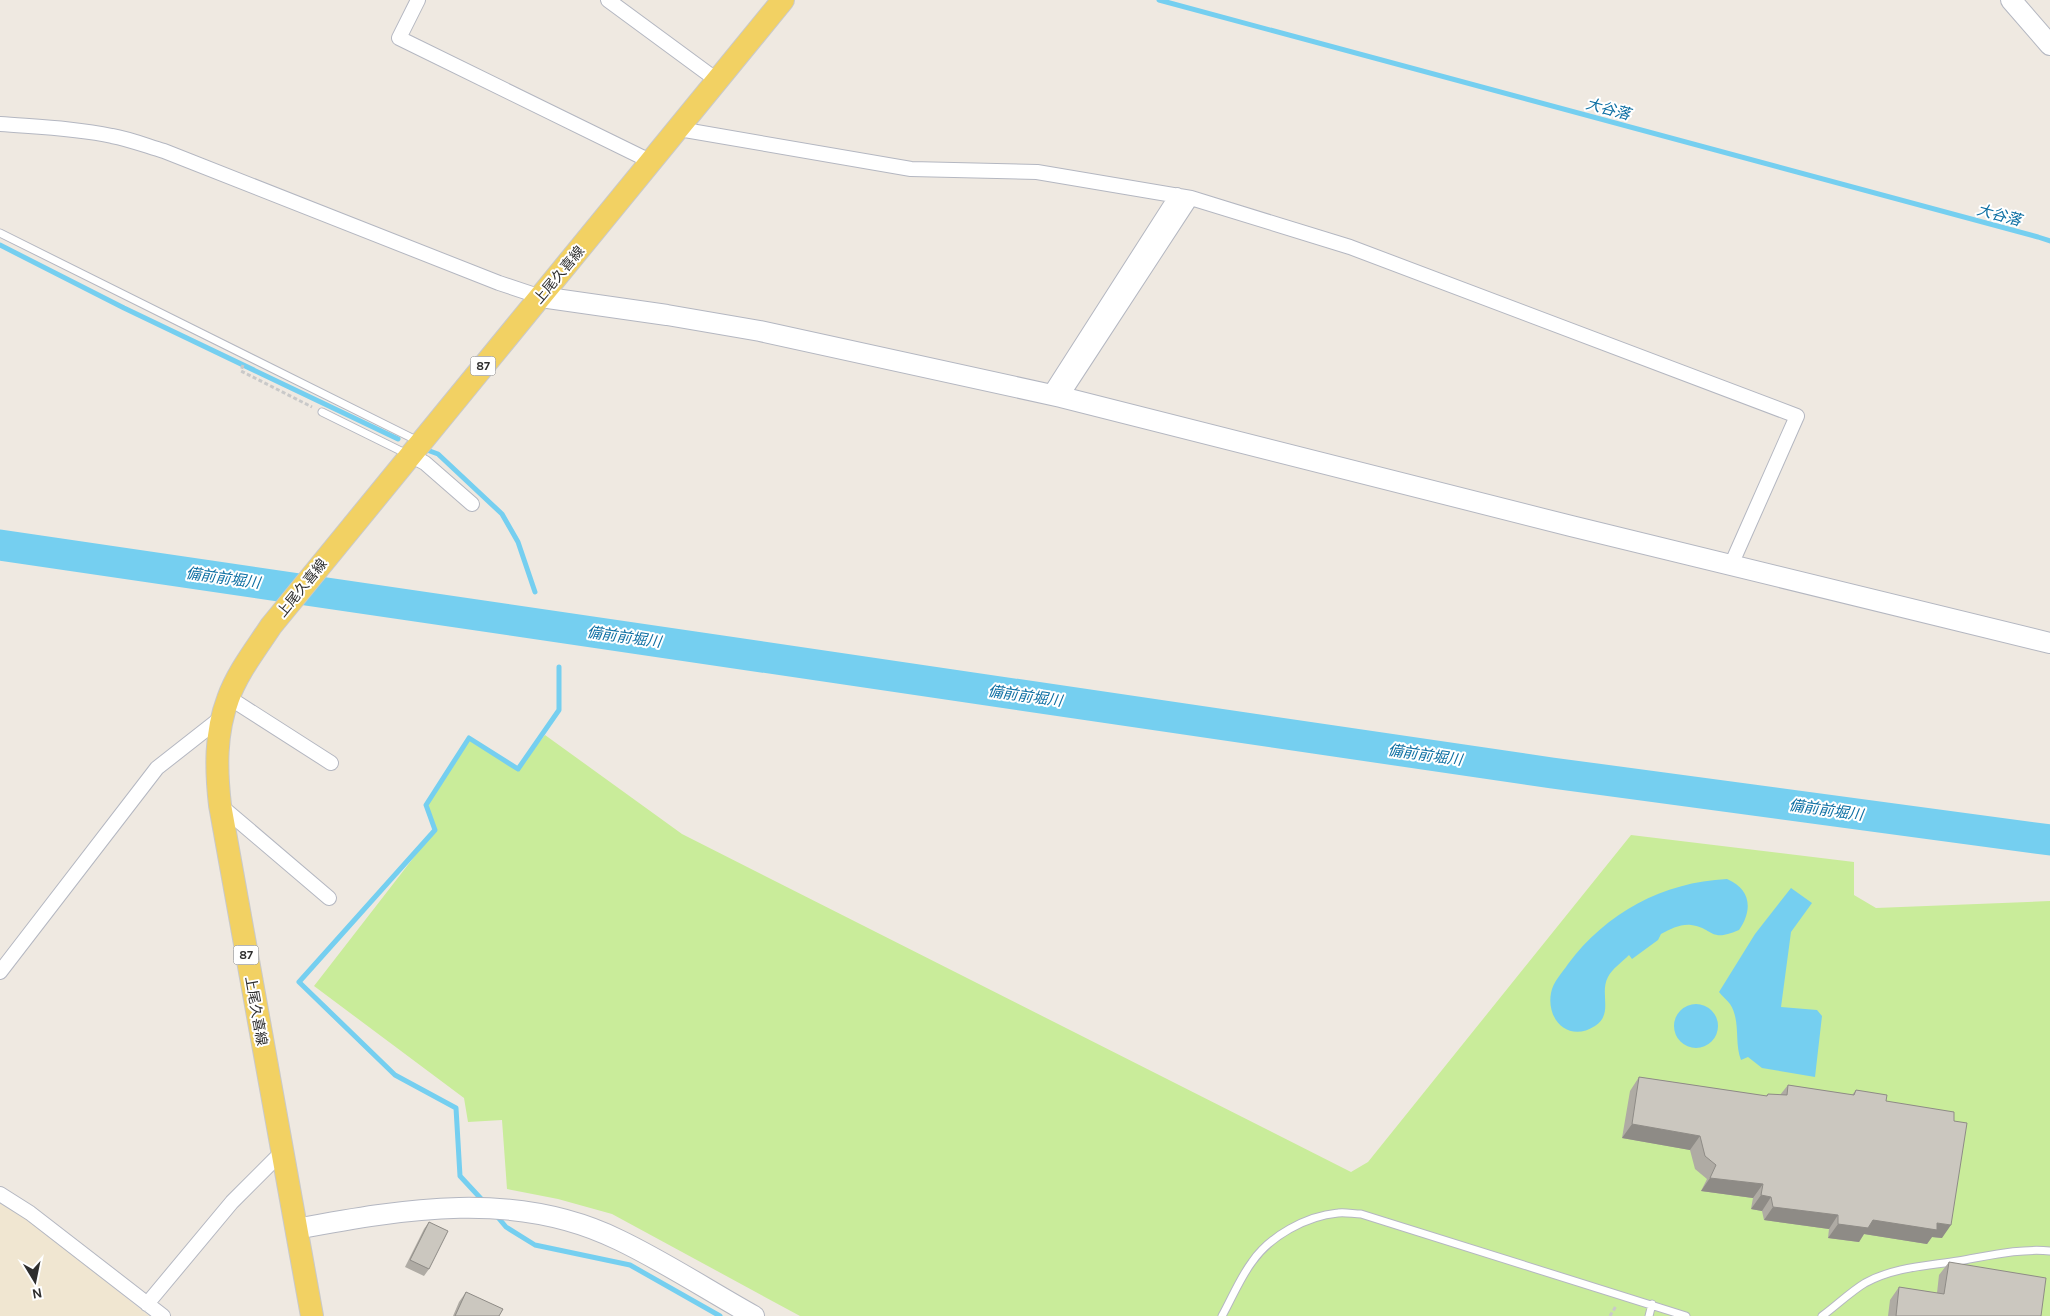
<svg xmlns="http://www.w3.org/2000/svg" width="2050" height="1316" viewBox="0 0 2050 1316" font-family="Karla,'Noto Sans JP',sans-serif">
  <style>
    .education { fill: #f0e6d1 }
    .pitch { fill: #c9ec9a }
    .water { fill: #75cff0 }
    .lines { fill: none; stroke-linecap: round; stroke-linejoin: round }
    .stream { stroke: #75cff0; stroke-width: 5 }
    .river { stroke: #75cff0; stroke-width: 31 }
    .lane-casing { stroke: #b4b7c1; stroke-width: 9 }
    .street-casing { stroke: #b4b7c1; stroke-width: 16 }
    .secondary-casing { stroke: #b4b7c1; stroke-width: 22 }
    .primary-casing { stroke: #c9c9c9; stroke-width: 24 }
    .path { stroke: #c9c9c9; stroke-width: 3; stroke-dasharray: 4 2.5; stroke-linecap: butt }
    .lane { stroke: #fff; stroke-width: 7 }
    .street { stroke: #fff; stroke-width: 14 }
    .secondary { stroke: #fff; stroke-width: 20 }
    .primary { stroke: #f2d163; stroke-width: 22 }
    .wall { fill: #afaba4 }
    .shaded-wall { fill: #8e8b86 }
    .building { fill: #cbc7bf; stroke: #8e8b86 }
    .labels { text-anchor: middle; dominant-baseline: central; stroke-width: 4; stroke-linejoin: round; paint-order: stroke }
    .shield { fill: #fff; stroke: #6d6d6d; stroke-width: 1 }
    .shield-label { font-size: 12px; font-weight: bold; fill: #2e2e2e }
    .street-label { font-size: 14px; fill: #2e2e2e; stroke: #fff }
    .water-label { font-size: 15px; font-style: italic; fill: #0d6fa3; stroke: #fff }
  </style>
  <rect width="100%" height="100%" fill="#efe9e1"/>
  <path class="education" d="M0 1202 21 1214 149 1316H0Z"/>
  <path class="pitch" d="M545 735 682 834 1351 1172 1368 1162 1631 835 1854 862V895L1876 908 2050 901V1316H800L612 1214 558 1199 507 1189 502 1120 468 1122 464 1098 314 986 435 830 426 805 469 738 518 769Z"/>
  <path class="water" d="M1727 879C1751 889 1753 910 1739 930 1709 943 1714 928 1691 925 1680 924 1671 929 1661 934L1658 940 1632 959 1629 955C1622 962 1612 969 1608 977 1599 993 1614 1014 1595 1026 1569 1043 1546 1020 1551 993 1553 982 1562 973 1568 964 1606 913 1663 882 1727 879Z
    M1791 888 1812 903 1791 932 1781 1007 1817 1010 1822 1016 1815 1077 1762 1068 1748 1057 1741 1060C1734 1042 1741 1021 1730 1004 1727 1000 1722 996 1719 992L1755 934Z
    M1674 1026a22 22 0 1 1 44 0a22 22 0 1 1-44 0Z"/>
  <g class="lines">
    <path class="stream" d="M1159 0 2038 237 2050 241
      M0 245 124 308 398 439
      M427 450 438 454 502 514 518 542 535 592
      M485 1203 460 1176 456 1108 395 1075 299 982 435 830 426 805 469 738 518 769 559 710V667
      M496 1215 506 1227 535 1245 630 1265 720 1316"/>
    <path class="river" d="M0 545 1552 773 2050 840"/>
    <g class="lane-casing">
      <path id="lane" d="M0 233 418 441
        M322 412 407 454
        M1222 1316C1232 1298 1240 1278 1252 1262 1270 1236 1306 1216 1338 1213 1345 1212 1354 1214 1361 1214L1686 1316
        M1649 1316 1652 1304
        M1822 1316C1836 1306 1850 1292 1865 1283 1894 1267 1926 1266 1958 1261 1988 1256 2020 1248 2050 1251"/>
    </g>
    <g class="street-casing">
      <path id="street" d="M418 0 399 38 652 162
        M608 0 718 81
        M0 124C37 127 75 128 112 136 129 139 147 146 164 151L499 283 541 297
        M679 129 911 169 1037 172 1191 198 1350 247 1797 416 1731 565
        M1049 395 1177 195
        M1061 397 1191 198
        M410 455 425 463 472 504
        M228 697 331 763
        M221 806 329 898
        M0 972 157 768 222 717
        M0 1194 30 1213 163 1316
        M147 1304 232 1202 282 1152"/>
    </g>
    <g class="secondary-casing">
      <path id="secondary" d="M2011 0 2050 45
        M541 297 667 315 760 331 1061 397 1571 526 2050 643
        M296 1229C404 1209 516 1189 619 1240 665 1262 709 1291 754 1316"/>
    </g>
    <g class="primary-casing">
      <path id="primary" d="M312 1316 220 805C216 770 215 733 228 699 237 673 256 649 271 626L783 0"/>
    </g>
    <path class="path" d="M243 365 241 371 312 407
      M1610 1316 1616 1306"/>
    <use href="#lane" class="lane"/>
    <use href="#street" class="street"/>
    <use href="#secondary" class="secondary"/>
    <use href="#primary" class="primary"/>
  </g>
  <path class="wall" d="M1639 1077 1766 1096 1768 1094 1780 1095 1788 1085 1852 1095 1856 1090 1886 1101 1942 1238 1932 1237 1927 1244 1864 1234 1859 1242 1828 1238 1829 1229 1764 1220 1762 1211 1751 1209 1753 1198 1701 1191 1707 1179 1695 1169 1690 1150 1622 1138 1630 1091Z
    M429 1222V1269L424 1276 405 1267 424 1229Z
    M1949 1262 2041 1316H1888L1890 1300 1899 1287 1937 1293 1939 1275Z
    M466 1292 499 1316H453L459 1302Z"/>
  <path class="shaded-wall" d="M1632 1124 1700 1136 1690 1150 1622 1138Z
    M1710 1178 1763 1184 1753 1198 1701 1191Z
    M1761 1195 1771 1197 1762 1211 1751 1209Z
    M1773 1207 1838 1215 1829 1229 1764 1220Z
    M1873 1220 1937 1223 1951 1225 1942 1238 1932 1237 1927 1244 1864 1234 1859 1242 1828 1238 1838 1224Z"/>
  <path class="building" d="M1639 1077 1767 1096 1768 1094 1787 1095 1788 1085 1854 1095 1856 1090 1887 1095 1886 1101 1954 1112V1121L1967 1123 1951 1225 1937 1223V1230L1873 1220 1868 1228 1838 1224V1215L1773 1207 1771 1197 1761 1195 1763 1184 1710 1178 1716 1165 1705 1156 1700 1136 1632 1124Z
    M429 1222 448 1231 429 1269 410 1260Z
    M1949 1262 2046 1278 2041 1316H1896L1899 1287 1944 1294Z
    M466 1292 503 1309 499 1316H455Z"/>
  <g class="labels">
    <g class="shield">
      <rect x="470.5" y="356.5" width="25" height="19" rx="4"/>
      <rect x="233.5" y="945.5" width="25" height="19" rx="4"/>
    </g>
    <g class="shield-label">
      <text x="483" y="366">87</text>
      <text x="246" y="955">87</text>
    </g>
    <g class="street-label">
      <text transform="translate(559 275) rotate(-50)">上尾久喜線</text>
      <text transform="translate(302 588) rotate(-51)">上尾久喜線</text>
      <text transform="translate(256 1011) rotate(80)">上尾久喜線</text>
    </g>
    <g class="water-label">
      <text transform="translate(1608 109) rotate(15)">大谷落</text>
      <text transform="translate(1999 215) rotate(15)">大谷落</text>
      <text transform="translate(223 578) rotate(8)">備前前堀川</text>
      <text transform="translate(624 637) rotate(8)">備前前堀川</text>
      <text transform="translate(1025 696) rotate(8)">備前前堀川</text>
      <text transform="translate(1425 755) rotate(8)">備前前堀川</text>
      <text transform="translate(1826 810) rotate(8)">備前前堀川</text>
    </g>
  </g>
  <g transform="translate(35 1281) rotate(170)" stroke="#ffffff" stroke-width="4" paint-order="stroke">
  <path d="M0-4L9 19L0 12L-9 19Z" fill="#2e2e2e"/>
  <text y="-8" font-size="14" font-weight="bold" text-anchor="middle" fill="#2e2e2e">N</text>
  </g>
</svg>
